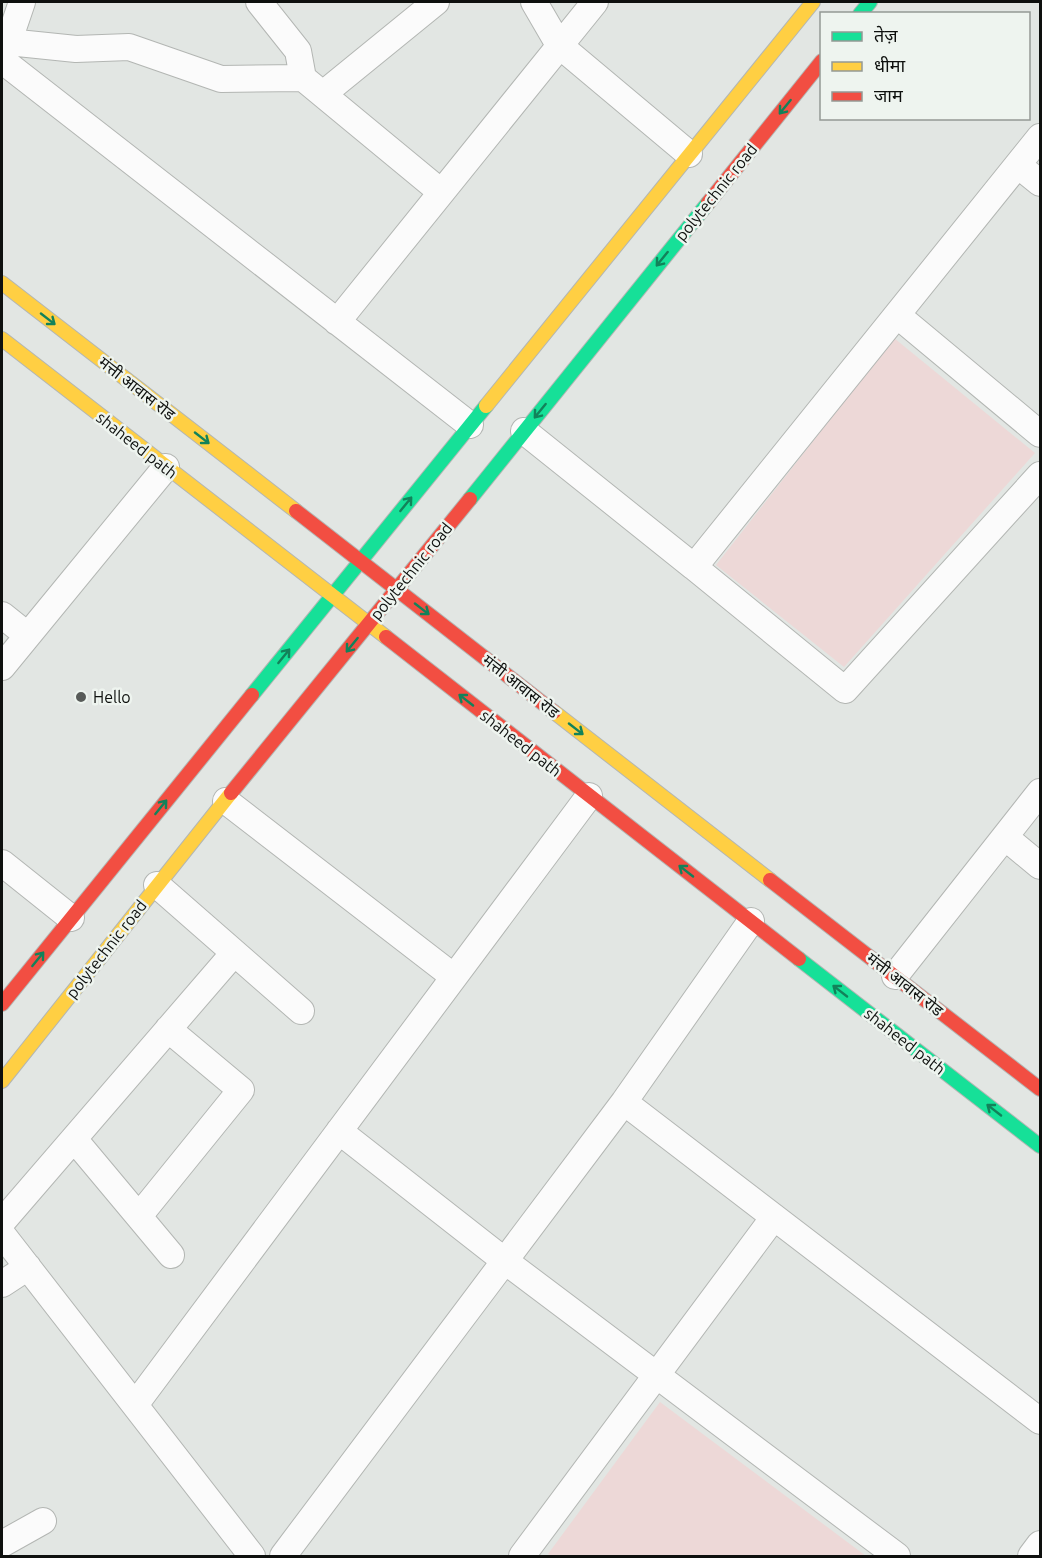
<svg xmlns="http://www.w3.org/2000/svg" width="1042" height="1558" viewBox="0 0 1042 1558" font-family="Ubuntu,'Noto Sans Devanagari',sans-serif">
  <style>
    .green { fill: #edd8d7 }
    .lines { fill: none; stroke-linecap: round; stroke-linejoin: round }
    .street-casing { stroke: #b3b6b3; stroke-width: 28 }
    .fast-casing { stroke: #b3b6b3; stroke-width: 16 }
    .slow-casing { stroke: #b3b6b3; stroke-width: 16 }
    .jam-casing { stroke: #b3b6b3; stroke-width: 16 }
    .street { stroke: #fbfbfb; stroke-width: 26 }
    .fast { stroke: #16e098; stroke-width: 14 }
    .slow { stroke: #ffcf43; stroke-width: 14 }
    .jam { stroke: #f24e42; stroke-width: 14 }
    .oneway { stroke: #12825a }
    .poi-dot { fill: #585b59; stroke: #eef4ef; stroke-width: 2 }
    .labels { text-anchor: middle; dominant-baseline: central; stroke-width: 5; stroke-linejoin: round; paint-order: stroke }
    .street-label { font-size: 16px; fill: #0e100e; stroke: #eef4ef }
    .poi-label { font-size: 16px; fill: #0e100e; stroke: #eef4ef; text-anchor: start }
  </style>
  <rect width="100%" height="100%" fill="#e2e6e3"/>
  <path class="green" d="M894 338 1035 453 844 667 716 565Z
    M660 1402 866 1556H552L548 1554Z"/>
  <g class="lines">
    <g class="street-casing">
      <path id="street" d="M259 2 298 51 303 78 441 192
        M534 2 559 45 689 154
        M8 42 76 49 129 47 221 79 303 78
        M3 58 22 2
        M3 61 470 425
        M323 94 436 2
        M1018 165 1040 183
        M897 315 1040 434
        M337 322 595 2
        M524 431 694 567 1040 137
        M694 567 845 690 1040 475
        M2 615 27 635
        M2 667 166 467
        M226 801 454 977
        M1005 837 1040 866
        M2 863 71 918
        M157 885 301 1011
        M895 976 1040 792
        M624 1102 1040 1421
        M339 1131 505 1261 897 1556
        M74 1139 171 1255
        M139 1216 241 1090 168 1029
        M2 1222 234 953
        M2 1234 252 1556
        M2 1284 28 1267
        M135 1405 589 796
        M2 1544 43 1521
        M283 1556 624 1102 751 921
        M522 1556 774 1217
        M1031 1556 1040 1544"/>
    </g>
    <g class="fast-casing">
      <path id="fast" d="M860 14 870 2
        M470 499 708 203
        M252 695 486 406
        M799 959 1040 1146"/>
    </g>
    <g class="slow-casing">
      <path id="slow" d="M2 283 296 511
        M2 339 386 637
        M486 406 813 2
        M554 712 770 880
        M2 1081 231 793"/>
    </g>
    <g class="jam-casing">
      <path id="jam" d="M708 203 822 61
        M296 511 554 712
        M386 637 799 959
        M231 793 470 499
        M770 880 1040 1089
        M2 1004 252 695"/>
    </g>
    <use href="#street" class="street"/>
    <use href="#fast" class="fast"/>
    <use href="#slow" class="slow"/>
    <use href="#jam" class="jam"/>
  </g>
  <defs><path id="oneway-shaft" d="M-6 0H5M1.5-3L5.5 0L1.5 3" fill="none" stroke-width="1.6" stroke-linecap="round" stroke-linejoin="round" transform="scale(1.5)"/></defs>
  <g class="oneway">
    <use href="#oneway-shaft" transform="translate(785 107) rotate(129)"/>
    <use href="#oneway-shaft" transform="translate(662 259) rotate(129)"/>
    <use href="#oneway-shaft" transform="translate(48 319) rotate(38)"/>
    <use href="#oneway-shaft" transform="translate(540 411) rotate(129)"/>
    <use href="#oneway-shaft" transform="translate(202 438) rotate(38)"/>
    <use href="#oneway-shaft" transform="translate(406 504) rotate(-51)"/>
    <use href="#oneway-shaft" transform="translate(422 609) rotate(38)"/>
    <use href="#oneway-shaft" transform="translate(352 645) rotate(129)"/>
    <use href="#oneway-shaft" transform="translate(284 656) rotate(-51)"/>
    <use href="#oneway-shaft" transform="translate(466 700) rotate(-142)"/>
    <use href="#oneway-shaft" transform="translate(576 729) rotate(38)"/>
    <use href="#oneway-shaft" transform="translate(161 807) rotate(-51)"/>
    <use href="#oneway-shaft" transform="translate(686 871) rotate(-142)"/>
    <use href="#oneway-shaft" transform="translate(38 959) rotate(-51)"/>
    <use href="#oneway-shaft" transform="translate(840 991) rotate(-142)"/>
    <use href="#oneway-shaft" transform="translate(994 1110) rotate(-142)"/>
  </g>
  <circle class="poi-dot" cx="81" cy="697" r="6"/>
  <g class="labels">
    <g class="street-label">
      <text transform="translate(716 192) rotate(-51)">polytechnic road</text>
      <text transform="translate(137 388) rotate(38)">मंत्ती आवास रोड</text>
      <text transform="translate(137 445) rotate(38)">shaheed path</text>
      <text transform="translate(411 571) rotate(-51)">polytechnic road</text>
      <text transform="translate(521 686) rotate(38)">मंत्ती आवास रोड</text>
      <text transform="translate(521 743) rotate(38)">shaheed path</text>
      <text transform="translate(106 949) rotate(-52)">polytechnic road</text>
      <text transform="translate(905 984) rotate(38)">मंत्ती आवास रोड</text>
      <text transform="translate(905 1041) rotate(38)">shaheed path</text>
    </g>
    <g class="poi-label">
      <text x="93" y="697">Hello</text>
    </g>
  </g>
  <rect width="1042" height="1558" fill="none" stroke="#0e100e" stroke-width="6"/>
  <rect x="820" y="12" width="210" height="108" fill="#eef4ef" stroke="#949995" stroke-width="1.5"/>
  <rect x="832" y="32" width="30" height="9" fill="#16e098" stroke="#949995" stroke-width="1.5"/>
  <text x="874" y="42" font-size="18" fill="#0e100e">तेज़</text>
  <rect x="832" y="62" width="30" height="9" fill="#ffcf43" stroke="#949995" stroke-width="1.5"/>
  <text x="874" y="72" font-size="18" fill="#0e100e">धीमा</text>
  <rect x="832" y="92" width="30" height="9" fill="#f24e42" stroke="#949995" stroke-width="1.5"/>
  <text x="874" y="102" font-size="18" fill="#0e100e">जाम</text>
</svg>
